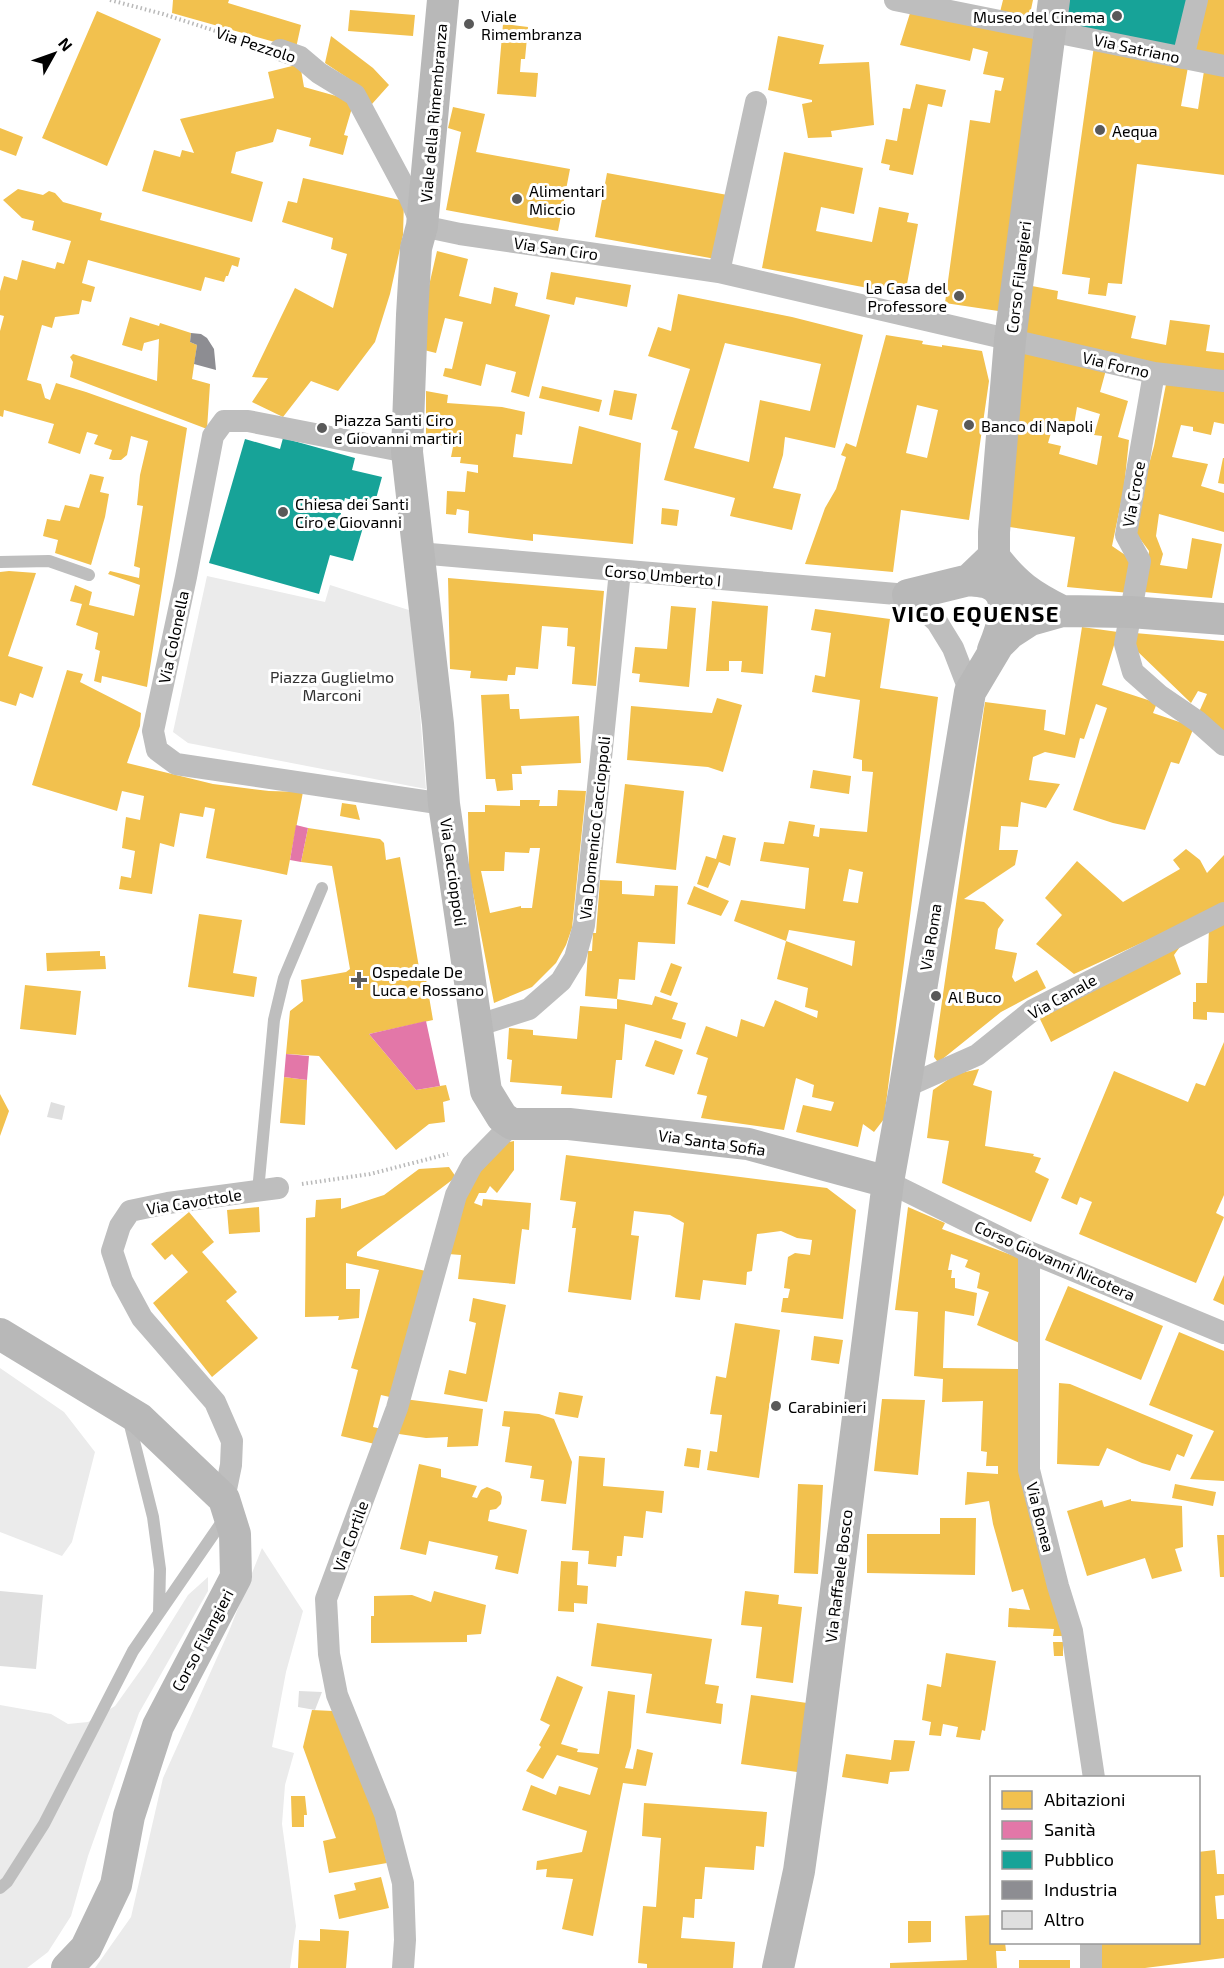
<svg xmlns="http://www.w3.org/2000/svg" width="1224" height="1968" viewBox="0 0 1224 1968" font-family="'Exo 2',sans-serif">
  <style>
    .green { fill: #ebebeb }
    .homes { fill: #f2c14e; fill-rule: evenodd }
    .health { fill: #e377a8 }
    .public { fill: #17a398 }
    .industry { fill: #8d8d92 }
    .building { fill: #dfdfdf }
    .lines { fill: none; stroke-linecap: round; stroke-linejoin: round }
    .path { stroke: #b9b9b9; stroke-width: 4; stroke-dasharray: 1.5 3; stroke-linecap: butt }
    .lane { stroke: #bebebe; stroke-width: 12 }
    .street { stroke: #bebebe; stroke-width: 22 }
    .secondary { stroke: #b8b8b8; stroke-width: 32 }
    .poi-dot { fill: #595959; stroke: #fff; stroke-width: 2 }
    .labels { text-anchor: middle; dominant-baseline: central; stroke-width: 6; stroke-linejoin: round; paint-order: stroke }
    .poi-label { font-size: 16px; fill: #000; stroke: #fff; text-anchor: start }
    .street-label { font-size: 16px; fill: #000; stroke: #fff }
    .park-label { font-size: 16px; fill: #323232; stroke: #fff }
    .district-label { font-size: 22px; font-weight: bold; letter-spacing: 1.5px; fill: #000; stroke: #fff }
  </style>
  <rect width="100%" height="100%" fill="#fff"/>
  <path class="green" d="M207 576 325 602 330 585 412 611 426 789 188 743 173 732Z
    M0 1368 64 1412 95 1452 72 1542 62 1556 0 1532Z
    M262 1548 303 1611 286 1672 272 1747 294 1753 285 1785 282 1824 296 1926 290 1968H95L131 1917 163 1778 229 1631Z
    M208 1577V1591L139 1713 88 1856 71 1916 48 1952 27 1968H0V1705L51 1714 68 1724 88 1722 115 1706 145 1664 188 1595Z"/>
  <path class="homes" d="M173 0H229L228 3 301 25 296 48 172 13Z
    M1003 0H1033L1029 19 1000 12Z
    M1201 0H1224V59L1190 52Z
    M350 10 415 15 413 36 348 31Z
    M911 10 1040 38 1005 312 945 303 970 120 990 123 995 90 1001 91 1004 78 983 74 988 52 973 48 970 61 900 45Z
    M97 11 161 39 107 166 42 138Z
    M503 24 528 27 525 59H521L520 72 538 73 536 97 497 94Z
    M331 36 373 68 389 85 372 104 349 79 325 63Z
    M778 36 824 45 819 64 869 62 874 125 831 131 832 137 808 138 802 104 812 102V100L768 90Z
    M1094 46 1188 67 1181 106 1198 109 1204 71 1224 75V175L1137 164 1122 284 1108 283 1106 296 1088 294 1090 278 1062 274Z
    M300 64 304 87 354 101 344 135 348 136 343 155 309 146 311 138 277 129 273 142 236 152 231 173 263 182 252 222 142 191 154 150 180 157 182 150 194 153 180 119 274 98 268 72Z
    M916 84 946 90 942 107 928 104 913 175 889 170 890 165 881 163 886 139 897 141 903 108 910 109Z
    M453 107 485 114 476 152 570 169 558 231 446 210 461 132 448 128Z
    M0 128 23 137 16 156 0 150Z
    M784 152 863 168 854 214 821 207 816 231 872 242 879 207 909 213 907 222 918 224 905 295 762 268Z
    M607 173 733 196 721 260 595 237Z
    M303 178 404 201 403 235 390 294 375 342 338 391 311 381 283 417 252 402 268 378 252 377 295 288 333 308 347 254 331 249 333 238 282 222 288 201 297 203Z
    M18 189 43 195 49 191 55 193 63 202 102 213 100 220 240 258 238 267 232 265 228 276H226L224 282 205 277 201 291 88 260 82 283 95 287 91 302 82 300 79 314 55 317 52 328 42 325 27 380 41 384 45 398 50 400 56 383 86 392 187 428 147 687 102 676 101 683 94 681 100 651 95 649 98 633 76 625 82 604 70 601 75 585 92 592 89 605 134 616 140 585 108 574 110 571 139 578 140 568 134 566 143 506 137 505 140 475 148 441 131 436 127 455 121 460H113L109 459 112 450 94 444 98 435 87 432 80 454 48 443 54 424 4 410 3 417 0 416V331L4 316 0 315V291L4 276 17 280 22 260 55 269 57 262 64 264 71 241 32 230 34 221 22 218 3 200Z
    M437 251 468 259 459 296 491 304 494 287 518 293 515 306 550 315 529 397 511 392 516 372 486 364 481 386 443 376 445 368 452 369 463 322 445 318 436 353 420 349 422 316Z
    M551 272 631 285 627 307 576 297 574 305 546 299Z
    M1032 286 1058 291 1057 299 1136 316 1131 338 1166 345 1170 320 1210 325 1206 351 1224 353V377L1025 339Z
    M678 294 792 317 863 335 835 448 785 437 783 455 773 488 801 494 792 530 730 516 735 498 664 480 678 431 671 429 690 369 648 356 658 327 671 331ZM725 343 821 364 810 411 760 400 749 462 694 448Z
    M130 317 159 326 160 323 191 333 190 342 197 345 192 379 210 384 207 429 70 377 73 362 70 357 73 354 157 381 159 339 144 343 142 351 122 345Z
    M886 335 923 341 922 344 942 347V345L982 351 989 381 969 520 901 510 893 572 805 564 825 508 836 489 846 457 841 455 846 443 856 447ZM917 405 938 410 927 458 906 453Z
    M1023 351 1106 370 1100 392 1128 401 1118 437 1129 440 1124 488 1112 546 1134 561 1129 593 1067 587 1075 537 1003 526ZM1077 407 1100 414 1094 435 1102 436 1097 465 1059 454 1061 446 1048 443 1053 426 1073 431Z
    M1167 379 1224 385V424L1214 422 1211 435 1193 431V427L1181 425 1172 457 1208 464 1201 486 1224 493V532L1159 514 1156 536 1163 554 1160 565 1187 569 1192 538 1222 544 1212 598 1144 592 1149 551 1135 532 1137 508 1154 446Z
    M542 386 602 400 599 412 539 398Z
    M614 390 637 394 632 420 609 415Z
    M426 391 448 395 447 403 502 407 525 412 522 435 516 434 513 457 572 464 579 426 641 443 633 544 533 534V541L468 533 469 511 457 509 456 515 446 514 447 491 465 492 467 471 478 473V465L460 463 461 457H451L453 447 434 444V438L426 437Z
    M1223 458H1224V484L1218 483Z
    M90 474 104 477 100 492 109 494 105 517 91 565 55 553 58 540 43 536 47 519 60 521 65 505 79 508Z
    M662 508 679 510 677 526 661 524Z
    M9 571 36 573 8 656 43 667 33 698 20 693 16 706 0 701V572Z
    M448 578 604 591 596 686 572 684 575 647 567 646 568 628 542 626 538 669 516 667 515 675H508L507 681 470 678 471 671 450 669Z
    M712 601 768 606 763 674 741 672 742 661H729V671H706Z
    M671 606 696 608 689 687 639 682 640 674 632 673 635 647 667 649Z
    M815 609 890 619 880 688 938 697 884 1119 874 1132 863 1124 858 1147 796 1132 803 1105 831 1111 834 1102 812 1097 814 1085 796 1078 784 1130 701 1118 707 1096 697 1094 708 1058 696 1054 706 1026 737 1037 741 1019 764 1027 775 1000 817 1018 818 1011 805 1007 808 988 777 979 786 941 734 921 741 900 805 909 809 868 760 861 764 842 784 844 789 821 815 825 813 836 819 837 820 828 867 832 873 772 862 771V760L853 758 860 700 812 692 815 675 825 677 831 633 811 630ZM849 869 863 872 858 903 843 901ZM789 930 855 941 852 966 786 941Z
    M1082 627 1118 632 1102 685 1157 703 1153 713 1194 727 1179 764 1171 762 1145 830 1113 823 1073 810 1107 708 1096 704 1084 739 1080 738 1075 758 1045 752 1033 757 1029 780 1060 784 1046 808 1021 802 1018 827 1001 826 999 850H1018L1015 865 964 899 984 902 1004 920 998 929 995 949 1017 953 1012 977 1015 982 1037 970 1046 988 1001 1012 940 1061H937L934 1057 985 702 1046 710 1044 730 1065 735Z
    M1135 633 1224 641V734L1199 712 1207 694 1198 691 1191 703 1135 649Z
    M67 670 83 674 80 682 141 713 140 726 127 763 213 784 269 791 303 792 287 875 206 858 215 809 205 807 203 817 180 813 174 847 160 843 152 894 119 889 121 876 131 878 135 851 122 848 126 817 140 820 144 796 122 791 117 811 32 785Z
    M509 694 510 709H519L520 719 579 716 581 763 521 766 522 774H512L513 790 497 791 495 779H486L481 695Z
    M717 698 742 705 723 772 708 767 627 760 631 706 712 713Z
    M813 770 851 776 849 794 810 788Z
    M625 784 684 791 676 870 616 863Z
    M558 790 586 791 572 928 566 945 556 963 532 987 494 1003 469 872 468 812H485V805L520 806V800H540L539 806H557ZM530 848H540L532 908H521V906L490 913 481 871H504L505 852 529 853Z
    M342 803 356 805 360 820 340 816Z
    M308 828 380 839 384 843 386 860 400 857 421 979H426L433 1020 369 1034 416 1090 446 1085 450 1100 443 1102 445 1122 429 1124 396 1150 319 1056 286 1054 290 1011 303 1001 301 980 346 972 350 969 332 866 301 862Z
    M723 835 736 838 730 866 719 862 708 888 697 884 706 856 716 859Z
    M1186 849 1200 860 1207 873 1224 855V905L1074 974 1036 944 1062 915 1045 898 1077 861 1123 902 1180 869 1173 860Z
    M600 880 622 881V894L654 896 655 885 678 886 675 944 638 942 635 980 619 979 617 999 585 996 588 951H592L593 933H596Z
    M694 886 729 901 721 916 687 904Z
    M199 914 242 920 233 973 257 977 254 997 188 987Z
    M1224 920V1013L1207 1012V1020L1193 1019V1002H1196V983H1207L1209 927Z
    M1185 940 1174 955 1181 974 1051 1042 1040 1019Z
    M100 951V956H105L106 969 47 971 46 953Z
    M671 963 682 967 671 996 660 992Z
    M25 985 81 991 76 1035 20 1029Z
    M655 996 678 1003 672 1019 686 1023 681 1039 625 1024 622 1060H616L612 1098 561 1094 562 1086 510 1082 512 1060 507 1059 509 1028 533 1030V1035L577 1039 580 1006 617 1009V999L652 1005Z
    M655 1040 683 1050 674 1075 645 1066Z
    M1224 1042V1195L1216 1213 1224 1217 1196 1283 1079 1234 1092 1202 1080 1197 1077 1205 1061 1198 1114 1071 1188 1102 1196 1083 1205 1086Z
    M979 1069 973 1085 992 1091 985 1146 1034 1154 1033 1156 1041 1158 1035 1172 1049 1179 1031 1222 942 1183 949 1141 927 1138 933 1090 956 1074Z
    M284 1077 307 1080 305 1125 280 1123Z
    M0 1094 9 1111 0 1136Z
    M514 1141V1170L497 1193 490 1186 486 1193H479L474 1203 482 1206 483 1199 531 1203 529 1230 522 1229 515 1284 458 1279 461 1255 448 1254 463 1199 476 1176 500 1144Z
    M566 1155 827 1188 856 1210 843 1319 781 1312 783 1298H788L790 1289 784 1288 788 1257 795 1253 810 1255 812 1240 797 1238 781 1231 757 1234 752 1271 747 1272 746 1285 703 1280 700 1300 675 1297 684 1223 670 1215 634 1211 631 1235 639 1236 631 1300 568 1292 576 1228H572L576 1202 560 1200Z
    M449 1167 456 1177 357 1252V1256L426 1271 394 1398 381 1395 373 1427 382 1429 379 1445 341 1436 358 1370 351 1368 379 1270 346 1263V1289H360L359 1318 338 1320 339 1316 305 1317 306 1218 315 1217 316 1200 341 1198V1209L384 1195 419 1169Z
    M259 1207 260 1232 229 1234 227 1210Z
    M908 1207 945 1223 942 1229 1022 1259V1344L977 1325 989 1292 977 1288 980 1273 965 1267 968 1260 951 1254 948 1270H952L951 1278H955V1288L977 1293 974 1316 945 1311 943 1368 1020 1369 1068 1636H1053L1054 1629 1008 1627 1009 1608 1030 1610 1023 1589 1012 1592 993 1524 989 1501 965 1505 967 1472 998 1474V1466H986L987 1452 981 1451 983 1401 942 1402 943 1379 914 1376 918 1312 895 1310Z
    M189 1212 214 1242 202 1252 237 1292 226 1301 258 1338 212 1377 153 1303 188 1272 172 1254 165 1260 151 1244Z
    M1224 1275V1305L1213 1300Z
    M1068 1286 1163 1326 1141 1380 1045 1340Z
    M473 1298 506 1305 487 1402 444 1394 449 1370 466 1374 476 1323 469 1321Z
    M735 1323 780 1330 759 1478 707 1470 710 1451 717 1452 722 1415 710 1414 716 1376 726 1378Z
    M1179 1332 1224 1351V1481L1190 1479 1214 1431 1149 1405Z
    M814 1336 843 1340 839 1364 811 1360Z
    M1059 1383 1070 1384 1193 1435 1184 1457 1177 1454 1170 1471 1142 1463 1107 1448 1099 1466 1057 1464Z
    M559 1392 583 1396 578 1418 555 1414Z
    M404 1399 483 1409 478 1446 447 1447 448 1437 426 1438 399 1434Z
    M882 1399 925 1400 918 1475 874 1471Z
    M504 1411 539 1414 554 1419 572 1462 566 1504 541 1501 544 1480 530 1478 532 1466 505 1462 510 1427 502 1426Z
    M687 1448 701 1450 699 1468 684 1466Z
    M579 1456 605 1458 603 1486 664 1491 662 1513 646 1511 643 1538 624 1536 622 1556H617L616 1567 588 1564 589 1551 572 1550Z
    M419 1464 441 1469V1477L477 1486 472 1497 477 1498 481 1490 487 1487 500 1492 502 1497 501 1504 496 1509 490 1510 488 1521 527 1530 518 1574 495 1569 498 1556 429 1541 426 1555 400 1549Z
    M798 1484 823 1485 818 1574 794 1573Z
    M1175 1484 1216 1492 1213 1506 1172 1498Z
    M1131 1499V1501L1182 1506 1183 1547 1175 1549 1182 1571 1152 1579 1145 1558 1087 1576 1067 1511 1102 1500 1104 1507Z
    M940 1518H976L975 1575 867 1573V1534H940Z
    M1217 1535H1224V1577H1220Z
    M561 1561 578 1562 577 1585 588 1586 587 1604 574 1603V1612L558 1611Z
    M434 1591 486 1605 481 1634 467 1635V1642L371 1643V1616H374V1596L412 1595 431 1602Z
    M745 1591 779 1595 778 1604 802 1607 793 1683 756 1678 762 1627 741 1625Z
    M597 1623 712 1639 705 1684 719 1686 716 1703 723 1704 721 1724 646 1713 652 1674 591 1666Z
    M1053 1642H1063V1656H1054Z
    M946 1653 996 1661 985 1731 982 1730 980 1740 956 1737 958 1727 943 1724 941 1736 929 1735 931 1722 922 1720 927 1684 941 1687Z
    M557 1676 583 1687 561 1744 578 1749 577 1752 599 1754 608 1691 635 1695 631 1747 625 1768 633 1769 637 1749 653 1753 646 1786 623 1783 593 1936 562 1929 573 1879 546 1877 547 1869 536 1870 537 1861 582 1852 587 1831 522 1810 531 1785 556 1795 559 1786 590 1795 598 1768 557 1755 543 1779 526 1771 541 1747 539 1745 550 1725 540 1720Z
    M751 1695 814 1704 804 1773 741 1764Z
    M312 1710 333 1711 370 1795 387 1863 329 1873 323 1841 336 1838 303 1747Z
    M894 1740 915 1741 909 1771 890 1772 888 1784 842 1777 846 1754 891 1760Z
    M291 1796H305L307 1815H304V1827H292Z
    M644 1803 767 1812 764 1847 756 1846 754 1870 705 1867 702 1899H695L694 1918 683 1917 681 1938 735 1942 733 1968H647V1964L638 1963 643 1906 656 1907 661 1838 642 1836Z
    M1215 1850 1217 1874H1224V1895L1215 1896 1217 1919H1224V1958L1145 1968H1099L1097 1942H1198V1852Z
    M381 1877 389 1908 339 1919 334 1895 356 1890 354 1883Z
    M992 1915V1942H1005L1006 1951H996L997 1968H890V1963L967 1960 965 1916Z
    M908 1921H931V1942L908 1943Z
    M320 1929 349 1931 346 1968H298L299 1940 320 1941Z
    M1019 1960H1070V1968H1019Z"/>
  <path class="health" d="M296 825 308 828 301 862 290 860Z
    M426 1021 440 1086 416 1090 369 1034Z
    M286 1054 309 1056 307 1080 284 1077Z"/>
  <path class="public" d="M1069 0H1193L1180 53 1063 26Z
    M283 438 355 458 352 470 382 477 374 506 345 498 340 517 364 524 353 561 330 555 319 594 209 563 245 439 280 449Z"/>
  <path class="industry" d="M191 333 201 334 207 338 214 349 216 370 194 364 197 345 190 342Z"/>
  <path class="building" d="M51 1102 65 1106 62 1120 47 1117Z
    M0 1591 43 1595 36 1669 0 1666Z
    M299 1691 322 1692 315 1710 298 1707Z"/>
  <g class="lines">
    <path class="path" d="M110 0 163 14 256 44
      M302 1184 370 1174 448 1154"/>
    <path class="lane" d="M0 562 49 561 89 575
      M258 1191 274 1020 284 978 322 888
      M128 1417 153 1517 160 1569 159 1613
      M0 1888 7 1882 44 1824 133 1651 226 1516"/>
    <path class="street" d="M895 0 1224 66
      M280 50 300 57 319 73 355 95 409 196 422 226 460 234 719 272 1154 373 1224 381
      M1183 58 1197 0
      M719 272 756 102
      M1154 373 1126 535 1140 561 1125 644 1133 672 1159 695 1197 721 1224 745
      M407 452 248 421H224L213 436 186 577 153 731 157 750 176 764 444 804
      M418 553 908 595 937 622 953 648 970 692
      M476 1026 529 1009 561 981 575 958 584 925 620 571
      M905 1087 977 1055 1033 1010 1224 913
      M888 1182 1029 1252 1224 1333
      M1029 1252V1470L1058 1586 1072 1631 1094 1778
      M224 1499 231 1465 232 1441 215 1402 142 1318 122 1281 112 1251 120 1226 130 1211 168 1203 278 1188
      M1091 1942V1968
      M403 1968 405 1940 403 1883 385 1814 337 1695 329 1654 326 1599 397 1408 456 1195 472 1165 512 1124"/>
    <path class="secondary" d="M443 0 422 226 416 248 412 315 407 452 438 724 444 804 486 1091 502 1117 512 1124H569L748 1144 888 1182
      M994 556V532L1010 340 1054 0
      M994 557C1016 585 1030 595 1062 611
      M969 580C975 581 982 581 988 583 1016 593 1001 631 993 650
      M908 595 969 580 994 556
      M0 1334 140 1419 224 1499 235 1534 236 1577 158 1726 129 1816 116 1885 86 1948 67 1968
      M778 1968 799 1871 811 1786 888 1182 905 1087 970 692 998 645 1010 633 1030 620 1062 611 1130 612 1224 619"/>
  </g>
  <g class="poi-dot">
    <circle cx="1117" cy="16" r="6"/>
    <circle cx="469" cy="24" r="6"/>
    <circle cx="1100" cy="130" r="6"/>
    <circle cx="517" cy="199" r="6"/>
    <circle cx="959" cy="296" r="6"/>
    <circle cx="969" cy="425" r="6"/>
    <circle cx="322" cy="428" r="6"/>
    <circle cx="283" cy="512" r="6"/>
    <path d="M356 971h6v6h6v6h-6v6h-6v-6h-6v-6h6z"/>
    <circle cx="936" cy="996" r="6"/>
    <circle cx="776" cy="1406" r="6"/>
  </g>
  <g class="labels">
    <g class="poi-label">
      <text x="481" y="15">Viale<tspan x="481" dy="18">Rimembranza</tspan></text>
      <text x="1105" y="16" text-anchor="end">Museo del Cinema</text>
      <text x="1112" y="130">Aequa</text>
      <text x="529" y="190">Alimentari<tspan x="529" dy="18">Miccio</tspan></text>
      <text x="947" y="287" text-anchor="end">La Casa del<tspan x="947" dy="18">Professore</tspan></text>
      <text x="334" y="419">Piazza Santi Ciro<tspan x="334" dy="18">e Giovanni martiri</tspan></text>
      <text x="981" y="425">Banco di Napoli</text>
      <text x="295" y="503">Chiesa dei Santi<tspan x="295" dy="18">Ciro e Giovanni</tspan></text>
      <text x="372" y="971">Ospedale De<tspan x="372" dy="18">Luca e Rossano</tspan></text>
      <text x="948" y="996">Al Buco</text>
      <text x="788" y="1406">Carabinieri</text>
    </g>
    <g class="street-label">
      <text transform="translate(256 44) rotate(18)">Via Pezzolo</text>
      <text transform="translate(1137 48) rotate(12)">Via Satriano</text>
      <text transform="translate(433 113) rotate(-85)">Viale della Rimembranza</text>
      <text transform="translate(556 248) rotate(8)">Via San Ciro</text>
      <text transform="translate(1018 277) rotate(-83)">Corso Filangieri</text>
      <text transform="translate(1116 364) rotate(13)">Via Forno</text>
      <text transform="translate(1133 494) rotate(-80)">Via Croce</text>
      <text transform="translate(663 575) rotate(5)">Corso Umberto I</text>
      <text transform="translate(173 637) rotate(-78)">Via Colonella</text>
      <text transform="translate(594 828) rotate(-84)">Via Domenico Caccioppoli</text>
      <text transform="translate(454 872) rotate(82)">Via Caccioppoli</text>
      <text transform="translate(930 937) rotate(-81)">Via Roma</text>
      <text transform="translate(1062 996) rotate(-29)">Via Canale</text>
      <text transform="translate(712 1142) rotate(8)">Via Santa Sofia</text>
      <text transform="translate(194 1201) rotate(-9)">Via Cavottole</text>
      <text transform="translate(1055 1260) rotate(24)">Corso Giovanni Nicotera</text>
      <text transform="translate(1041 1517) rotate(76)">Via Bonea</text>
      <text transform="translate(350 1536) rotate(-70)">Via Cortile</text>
      <text transform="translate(838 1576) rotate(-83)">Via Raffaele Bosco</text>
      <text transform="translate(202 1640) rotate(-62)">Corso Filangieri</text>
    </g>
    <g class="park-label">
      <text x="332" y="676">Piazza Guglielmo<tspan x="332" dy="18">Marconi</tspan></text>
    </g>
    <g class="district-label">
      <text x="976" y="613">VICO EQUENSE</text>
    </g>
  </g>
  <rect x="990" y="1776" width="210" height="168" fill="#ffffff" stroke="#999999" stroke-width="1.5"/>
  <rect x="1002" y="1791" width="30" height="18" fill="#f2c14e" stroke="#999999" stroke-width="1.5"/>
  <text x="1044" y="1806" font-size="18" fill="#000000">Abitazioni</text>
  <rect x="1002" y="1821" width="30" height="18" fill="#e377a8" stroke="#999999" stroke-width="1.5"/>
  <text x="1044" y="1836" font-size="18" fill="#000000">Sanità</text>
  <rect x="1002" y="1851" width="30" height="18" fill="#17a398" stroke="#999999" stroke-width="1.5"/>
  <text x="1044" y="1866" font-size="18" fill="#000000">Pubblico</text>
  <rect x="1002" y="1881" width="30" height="18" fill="#8d8d92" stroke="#999999" stroke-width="1.5"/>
  <text x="1044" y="1896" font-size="18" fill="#000000">Industria</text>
  <rect x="1002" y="1911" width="30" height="18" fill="#dfdfdf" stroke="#999999" stroke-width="1.5"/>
  <text x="1044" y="1926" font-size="18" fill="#000000">Altro</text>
  <g transform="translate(54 54) rotate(50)" stroke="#ffffff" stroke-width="4.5" paint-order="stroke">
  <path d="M0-4.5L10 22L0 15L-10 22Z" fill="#000000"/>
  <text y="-9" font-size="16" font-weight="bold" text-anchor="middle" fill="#000000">N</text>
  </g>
</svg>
